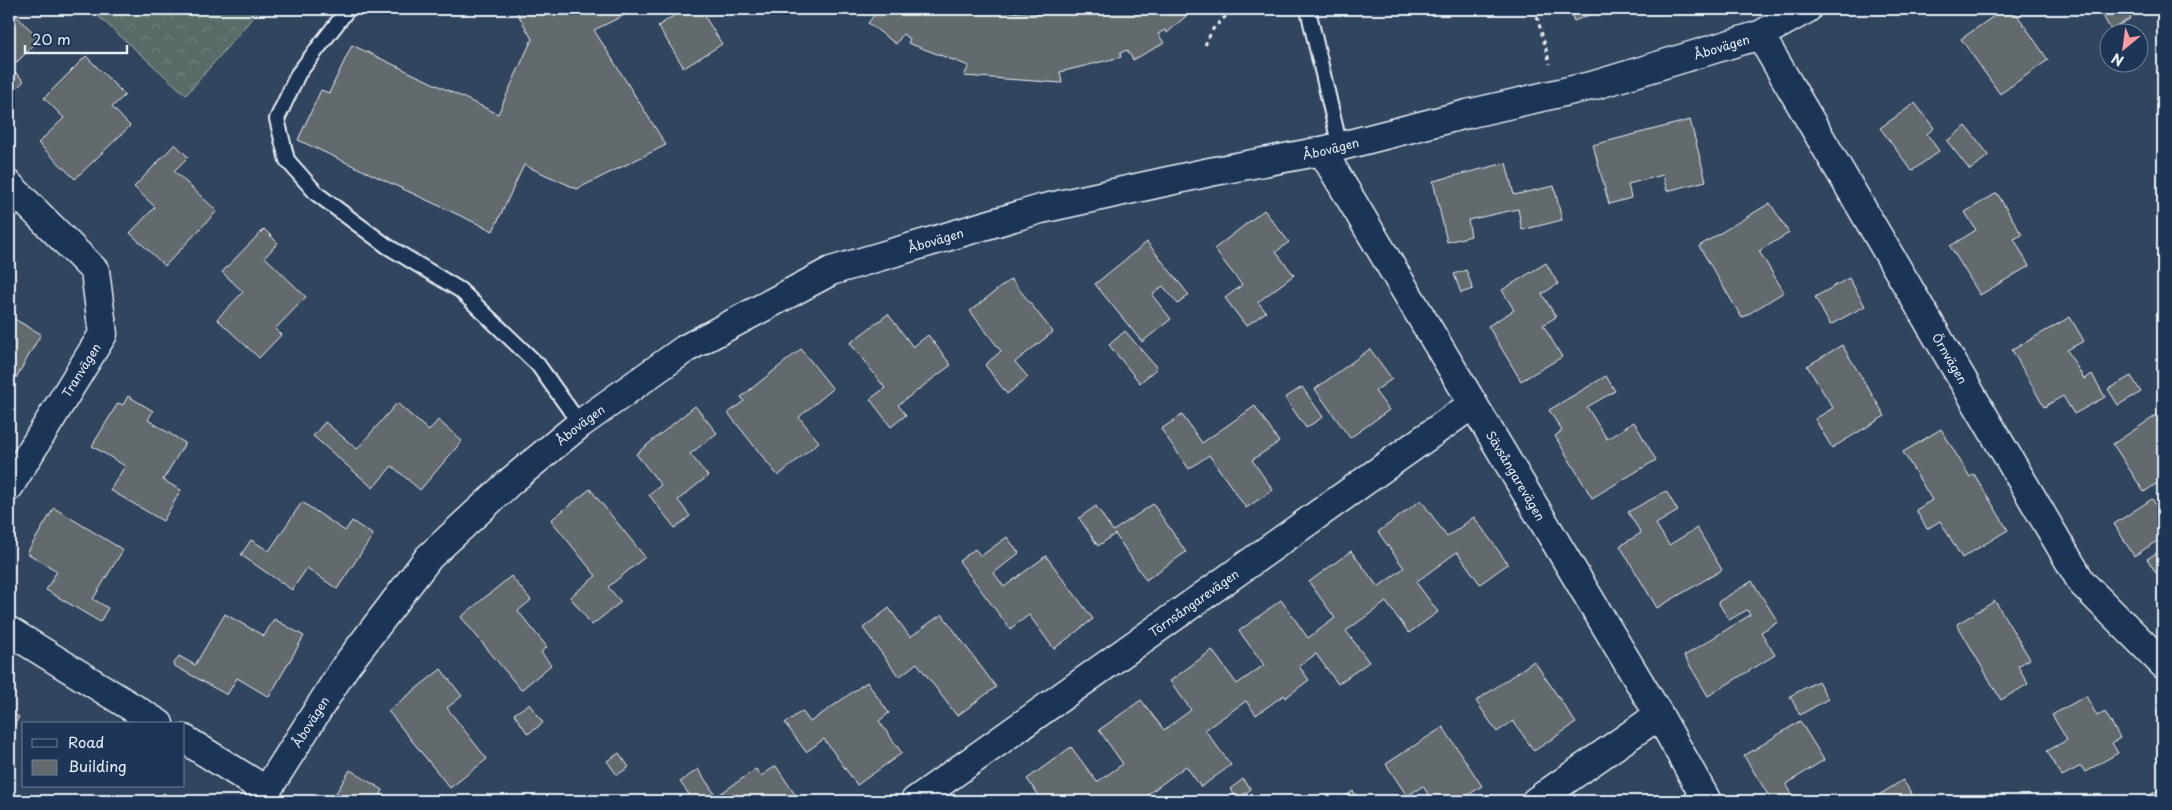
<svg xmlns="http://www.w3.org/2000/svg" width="2172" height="810" viewBox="0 0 2172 810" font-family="'Playpen Sans',sans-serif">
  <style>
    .forest { fill: url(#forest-crowns); stroke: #a0aeb0 }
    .building { fill: #636a6e; stroke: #e8f1f8 }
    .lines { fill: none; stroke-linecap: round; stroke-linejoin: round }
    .service-casing { stroke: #e8f1f8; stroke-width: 18 }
    .minor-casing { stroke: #e8f1f8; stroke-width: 31 }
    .path { stroke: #e8f1f8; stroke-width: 3; stroke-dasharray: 4 4; stroke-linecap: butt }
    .service { stroke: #1d3557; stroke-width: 14 }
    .minor { stroke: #1d3557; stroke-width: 28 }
    .labels { text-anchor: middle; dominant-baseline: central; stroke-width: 4; stroke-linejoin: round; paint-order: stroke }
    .street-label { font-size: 12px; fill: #e8f1f8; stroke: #1d3557 }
  </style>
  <defs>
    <pattern id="forest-crowns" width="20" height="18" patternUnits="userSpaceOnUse" patternTransform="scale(1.25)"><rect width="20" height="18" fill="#586c68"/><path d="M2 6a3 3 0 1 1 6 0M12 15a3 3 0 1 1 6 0" fill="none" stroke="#70817e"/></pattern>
  </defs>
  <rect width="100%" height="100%" fill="#32455e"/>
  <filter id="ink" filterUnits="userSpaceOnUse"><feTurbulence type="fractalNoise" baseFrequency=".02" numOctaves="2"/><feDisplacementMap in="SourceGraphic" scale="10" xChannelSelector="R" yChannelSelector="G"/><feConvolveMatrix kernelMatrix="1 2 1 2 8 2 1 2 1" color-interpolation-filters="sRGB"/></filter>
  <g filter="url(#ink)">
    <path class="forest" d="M90 9H260L186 95Z"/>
    <path class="building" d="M9 9 40 39 11 68 24 81 9 96Z
      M515 9H637L594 30 666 145 577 189 524 165 493 231 298 140 321 90 329 93 352 45 498 114 532 39Z
      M684 9H700L722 44 684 68 658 26Z
      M863 9H992L991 11 1044 14 1043 9H1194L1167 33 1165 30 1158 34 1164 43 1133 60 1127 50 1120 53 1121 57 1060 72 1062 83 964 76 969 66 908 43 910 39 903 34 896 44 868 23 875 14 869 10 866 12Z
      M1569 9H1588L1591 14 1574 21Z
      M2004 9H2013L2048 60 2000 94 1961 39Z
      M2099 9H2126L2131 18 2111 30Z
      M86 56 125 95 112 107 130 126 75 179 38 143 64 118 44 98Z
      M1915 103 1934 128 1927 134 1939 151 1912 171 1880 128Z
      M1690 120 1706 181 1667 191 1663 175 1628 184 1631 198 1609 204 1593 145Z
      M1966 126 1989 155 1970 170 1947 141Z
      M175 144 188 157 174 171 217 211 165 266 130 233 155 207 134 187Z
      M1506 163 1514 195 1554 186 1562 220 1522 230 1518 209 1468 220 1471 236 1447 242 1433 181Z
      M1997 193 2022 235 2014 239 2029 266 1980 295 1950 246 1976 230 1965 212Z
      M1770 203 1789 233 1759 251 1784 292 1742 318 1699 246Z
      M1264 210 1289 242 1276 252 1294 275 1258 302 1266 312 1246 326 1225 298 1242 285 1214 249Z
      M264 229 278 243 265 257 306 297 275 329 281 335 259 358 217 319 243 292 222 272Z
      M1147 242 1189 295 1178 304 1163 286 1152 295 1171 319 1142 342 1095 284Z
      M1546 263 1558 284 1542 294 1556 317 1543 325 1562 357 1521 381 1488 326 1514 310 1502 290Z
      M1466 270 1473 289 1461 293 1454 274Z
      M1849 278 1865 306 1830 325 1815 297Z
      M1011 279 1053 332 1015 362 1028 377 1007 394 985 365 1001 351 970 311Z
      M888 314 913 347 928 335 951 365 898 405 906 415 891 427 870 399 885 388 850 343Z
      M9 316 41 334 16 378 9 374Z
      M2070 317 2084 341 2067 350 2084 379 2092 374 2105 397 2074 414 2063 396 2044 407 2012 350Z
      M1125 331 1157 368 1140 383 1109 345Z
      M1842 345 1885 416 1832 448 1815 419 1833 408 1807 366Z
      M801 349 833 389 799 417 819 442 778 476 728 413 744 401 741 397Z
      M1370 349 1392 379 1375 391 1389 410 1350 438 1315 389Z
      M1606 376 1615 391 1587 407 1607 439 1634 422 1656 460 1592 498 1555 436 1562 431 1549 410Z
      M2131 376 2141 392 2118 405 2108 389Z
      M1302 387 1323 417 1306 428 1285 398Z
      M128 396 153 411 148 420 185 443 163 480 181 490 163 521 110 490 125 466 92 446 118 403 123 405Z
      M397 403 429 431 438 420 462 441 420 490 392 466 373 488 313 436 325 422 357 449Z
      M695 406 717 433 690 454 708 476 678 500 690 516 675 528 649 495 661 485 636 454Z
      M1255 406 1279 442 1252 460 1273 490 1246 508 1209 455 1189 469 1161 429 1182 415 1202 443Z
      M2163 411V482L2162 480 2144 492 2113 444Z
      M1941 429 1970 477 1974 474 2008 530 1962 558 1940 521 1927 529 1916 510 1932 500 1903 452Z
      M590 489 645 557 608 587 621 602 592 625 570 597 596 576 551 520Z
      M1666 491 1678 511 1656 524 1669 545 1697 528 1722 570 1657 608 1620 546 1641 533 1628 512Z
      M2152 499 2163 516V537L2134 556 2114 524Z
      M1421 500 1447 537 1474 517 1508 564 1480 584 1457 552 1416 582 1438 612 1409 633 1386 602 1346 631 1369 662 1338 684 1316 654 1299 666 1309 680 1285 698 1284 695 1256 715 1246 701 1205 730 1231 765 1201 787 1186 766 1147 795 1151 801H1107L1106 799 1103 801H1043L1027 779 1071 747 1097 782 1123 764 1099 730 1141 700 1164 730 1191 710 1170 681 1212 650 1237 684 1264 665 1239 631 1281 600 1308 638 1335 618 1309 582 1351 551 1378 587 1404 568 1378 532Z
      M302 502 345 531 352 521 373 535 337 589 307 568 292 590 241 555 251 540 269 551Z
      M1153 504 1186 552 1146 580 1115 534 1098 546 1079 518 1096 506 1113 531Z
      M54 508 123 550 93 599 108 608 100 622 46 590 57 571 27 553Z
      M1007 537 1019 553 994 573 1004 587 1046 556 1093 619 1054 649 1029 615 1010 629 959 561 975 549 981 556Z
      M2163 549V578L2161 580 2147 559Z
      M511 576 531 600 518 611 547 647 541 652 551 665 521 690 461 617Z
      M1752 581 1778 622 1761 632 1775 655 1708 696 1684 656 1750 615 1747 610 1729 620 1718 602Z
      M1995 601 2030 659 2018 666 2028 684 2001 700 1957 624Z
      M889 608 910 637 942 614 996 687 957 716 917 663 899 677 863 628Z
      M225 614 264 636 274 619 304 636 269 697 237 678 227 695 173 665 179 656 195 665Z
      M1534 661 1576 723 1534 751 1513 721 1497 732 1476 701Z
      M441 669 462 696 447 708 487 759 450 788 388 711Z
      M1818 681 1828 699 1800 715 1790 696Z
      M867 682 889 713 879 721 902 753 857 785 824 739 806 752 785 723 802 711 810 722Z
      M2086 696 2097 716 2105 712 2120 738 2112 743 2118 753 2085 772 2081 766 2062 776 2047 751 2067 740 2052 715Z
      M529 704 543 723 528 734 514 714Z
      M9 711 19 717 9 734Z
      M1800 721 1824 760 1786 784 1793 795 1783 801H1772L1744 756Z
      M1443 727 1482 786 1459 801H1432L1423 786 1407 796 1386 764Z
      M619 753 629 767 617 775 607 761Z
      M776 766 796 796 787 801H725L720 794 756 769 761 776Z
      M698 769 718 799 715 801H694L680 782Z
      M350 770 383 790 378 801H331Z
      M1243 779 1251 789 1238 799 1230 789Z
      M1903 780 1916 801H1869Z
      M2163 787V801H2140Z
      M1353 791 1360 801H1338Z
      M163 793 179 801H158Z"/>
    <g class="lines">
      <g class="service-casing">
        <path id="service" d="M348 9 298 74 277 119 287 160 317 194 387 246 460 290 538 365 580 424
          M1309 14 1340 147"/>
      </g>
      <g class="minor-casing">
        <g id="minor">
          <path id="s1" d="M1760 35 2082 583 2163 664"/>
          <path id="s2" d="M1322 151 1659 715 1707 801"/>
          <path d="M9 185 95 271 103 334 9 487"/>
          <path d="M9 631 159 724"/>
          <path d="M184 739 267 791"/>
          <path id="s3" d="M260 801 345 667 429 557 511 481 580 424 685 349 831 271 1041 209 1210 172 1322 151 1467 114 1595 85 1760 35 1807 9"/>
          <path id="s4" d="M915 801 1473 404"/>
          <path d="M1536 801 1659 715"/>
        </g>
      </g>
      <path class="path" d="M1535 9 1550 64
        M1016 13V9
        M1205 45 1213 29 1233 9"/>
      <use href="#service" class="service"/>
      <use href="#minor" class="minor"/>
    </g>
  </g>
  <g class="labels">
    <g class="street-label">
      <text stroke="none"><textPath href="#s3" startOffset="1712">Åbovägen</textPath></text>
      <text stroke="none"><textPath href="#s3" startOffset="1308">Åbovägen</textPath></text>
      <text stroke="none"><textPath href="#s3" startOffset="902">Åbovägen</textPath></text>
      <text stroke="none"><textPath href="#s1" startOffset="375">Örnvägen</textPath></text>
      <text transform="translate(81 370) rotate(-58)">Tranvägen</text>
      <text stroke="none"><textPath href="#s3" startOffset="498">Åbovägen</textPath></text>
      <text stroke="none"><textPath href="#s2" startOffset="378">Sävsångarevägen</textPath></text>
      <text stroke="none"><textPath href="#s4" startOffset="342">Törnsångarevägen</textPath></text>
      <text stroke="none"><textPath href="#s3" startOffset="94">Åbovägen</textPath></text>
    </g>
  </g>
  <rect width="2172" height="810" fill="none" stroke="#1d3557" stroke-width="30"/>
  <rect x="15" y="15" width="2142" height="780" fill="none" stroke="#e8f1f8" stroke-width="2" filter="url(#ink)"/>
  <rect x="22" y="722" width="162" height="65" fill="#1d3557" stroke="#6e8097"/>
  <rect x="32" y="739" width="25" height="8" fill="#1d3557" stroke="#6e8097"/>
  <text x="68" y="748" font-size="15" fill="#e8f1f8">Road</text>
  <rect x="32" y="760" width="25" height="15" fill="#636a6e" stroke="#6e8097"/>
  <text x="68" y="772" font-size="15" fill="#e8f1f8">Building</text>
  <g transform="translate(2124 48) rotate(209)"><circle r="24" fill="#1d3557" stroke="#6e8097"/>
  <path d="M0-4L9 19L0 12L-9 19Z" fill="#ff9aa2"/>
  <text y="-8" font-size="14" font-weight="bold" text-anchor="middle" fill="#e8f1f8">N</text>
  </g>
  <path d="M25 45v8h102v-8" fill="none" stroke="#e8f1f8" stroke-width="2.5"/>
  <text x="32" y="45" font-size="15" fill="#e8f1f8" stroke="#1d3557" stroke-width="4" paint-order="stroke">20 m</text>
</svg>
